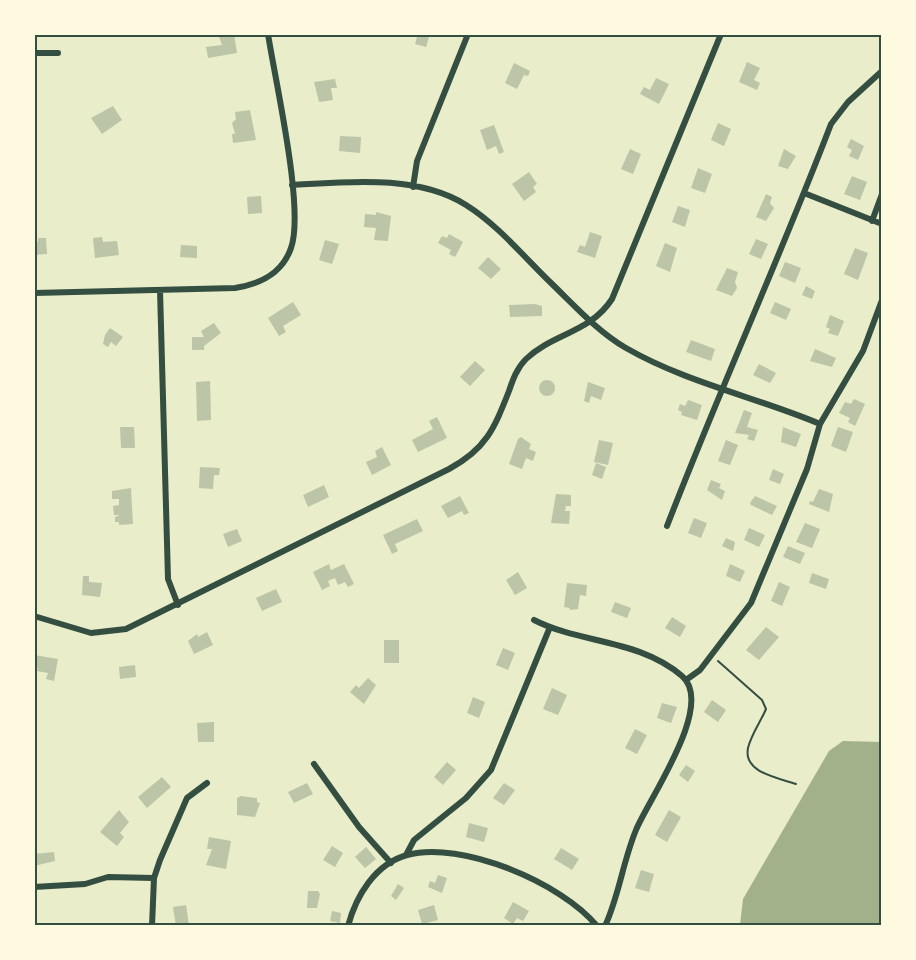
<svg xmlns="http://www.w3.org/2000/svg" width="916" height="960" viewBox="0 0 916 960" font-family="'Archivo Narrow',sans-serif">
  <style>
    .water { fill: #a3b18a }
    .building { fill: #bcc5a7 }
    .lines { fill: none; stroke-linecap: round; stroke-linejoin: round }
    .path { stroke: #344e41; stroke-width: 2 }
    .minor { stroke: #344e41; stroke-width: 6 }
    .neatline { fill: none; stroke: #344e41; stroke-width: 2 }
  </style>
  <rect width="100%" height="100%" fill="#e9edc9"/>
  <path class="water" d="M843 741 881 742V925H740L743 899 829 751Z"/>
  <path class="building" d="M218 34H234L237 53 208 58 206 47 222 45Z
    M418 34H430L426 47 415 44Z
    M747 62 760 68 754 80 760 83 757 90 739 82Z
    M514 63 530 71 528 76 524 75 517 89 505 83Z
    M656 78 669 84 659 104 640 94 644 87 650 90Z
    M335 79 337 88H331L333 100 319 102 314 82Z
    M113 106 122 120 102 134 91 118Z
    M250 110 256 140 233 143 232 134H235L232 123 236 119 235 112Z
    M718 123 731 129 724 146 711 140Z
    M494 125 504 152 499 154 496 146 487 150 480 130Z
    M340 136 361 137 360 153 339 151Z
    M851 139 864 146 858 160 849 156 852 150 847 147Z
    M630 149 641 154 633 174 621 169Z
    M784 149 796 156 788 169 778 166Z
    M698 168 712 174 705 193 691 188Z
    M529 172 537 184 533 187 536 192 524 201 512 184Z
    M852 176 867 182 860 200 844 194Z
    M766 194 772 197 770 203 774 208 766 221 756 217Z
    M261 196 262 213 248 214 247 197Z
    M678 206 690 210 685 227 672 222Z
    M376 212 391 216 388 241 374 240 376 228 364 227 365 214 376 215Z
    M590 232 602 236 595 258 577 252 580 245 585 247Z
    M449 234 463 242 455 257 449 254 451 250 438 243 442 236 447 238Z
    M102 237 103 242 117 241 119 255 95 258 93 238Z
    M38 238H46L47 254 34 255V242H38Z
    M756 239 768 244 761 259 749 254Z
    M325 240 339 244 332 264 319 260Z
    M665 243 677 248 670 272 656 266Z
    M181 245 197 246V258L180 257Z
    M855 248 868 253 858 280 844 274Z
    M488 257 501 269 491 279 478 268Z
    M785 262 801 268 795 283 779 276Z
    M727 268 738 272 735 282 737 288 732 296 716 290Z
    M806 286 815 291 812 299 802 295Z
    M293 302 301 315 283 326 286 332 279 336 268 318Z
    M775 302 791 309 786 320 770 313Z
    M535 304 542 306V316L510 317 509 305Z
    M830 315 844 321 838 336 828 333 830 329 826 327Z
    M214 323 221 333 204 346V350H192V337H204L201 331Z
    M110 328 123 337 116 346 111 342 108 347 103 344 105 335Z
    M691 340 715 349 711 361 686 352Z
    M815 349 836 358 832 367 810 361Z
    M475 361 485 370 470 386 460 377Z
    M759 364 776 373 770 383 753 375Z
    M539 388a8 8 0 1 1 16 0a8 8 0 1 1-16 0Z
    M210 381 211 420 197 421 196 382Z
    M588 382 605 388 601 400 591 396 589 403 584 401Z
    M854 399 865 404 855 426 848 422 850 418 839 413 845 402 851 404Z
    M688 400 702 405 697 420 681 415 682 412 678 410 680 404 685 406Z
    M744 410 752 413 747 427 758 430 754 441 747 439 749 435 735 433Z
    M437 417 447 438 418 452 412 440 433 429 429 421Z
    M120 427H134L135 448H121Z
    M783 427 801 434 796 447 781 442Z
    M838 427 853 432 846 452 831 446Z
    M521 437 531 444 529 449 536 452 533 461 526 458 522 469 509 464 518 439Z
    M599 440 613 443 608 465 594 462Z
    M726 440 738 445 730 465 718 461Z
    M382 447 391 465 372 475 366 462 377 457 375 451Z
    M596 463 606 467 602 479 592 475Z
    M200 467 220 468 219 475H214L213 489 199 488Z
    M773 469 784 474 780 484 769 480Z
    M711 480 721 484 719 488 725 491 722 500 707 490Z
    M324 485 329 497 308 507 303 495Z
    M131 488 133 524 119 525V522H115V517L120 515H114L113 506 119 505V499H112V491Z
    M819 489 833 494 829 512 809 504 810 501 813 502Z
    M556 494 571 495V506H566L565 511H570L569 524 551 523Z
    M460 496 469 513 464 515 462 511 448 518 441 506Z
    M755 496 777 506 772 515 751 505 750 503Z
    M694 518 707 523 701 538 688 533Z
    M417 519 423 531 395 544 398 551 392 554 383 535Z
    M805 523 820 529 812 548 796 542Z
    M749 528 765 535 759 547 744 540Z
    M237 529 242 541 228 547 223 534Z
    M726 538 735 542 733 551 722 546Z
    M788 546 805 553 800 564 783 557Z
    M329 564 331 570 344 564 354 584 348 587 345 582 338 585 335 578 328 581 330 586 322 590 313 572Z
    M730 564 745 571 740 582 726 576Z
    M518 572 527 588 515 595 506 580Z
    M812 573 829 579 826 589 809 583Z
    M83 576H89V582L102 583 100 597 82 595Z
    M779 582 790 587 782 606 771 601Z
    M567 583 587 585 586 596 580 595 578 609 569 610 570 608 564 607Z
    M276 589 282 602 262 611 256 598Z
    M615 602 631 608 627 618 611 612Z
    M672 617 686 626 680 637 665 628Z
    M766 627 779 637 759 660 746 650Z
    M207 632 213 645 194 654 188 641 197 634 198 637Z
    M384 640H399V663H384Z
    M503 648 515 653 508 670 496 665Z
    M34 655 58 659 54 681 46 679 48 673 37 671 38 668 34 667Z
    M135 665 136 677 120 679 119 667Z
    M368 678 376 685 364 704 350 692 356 685 359 688Z
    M552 688 567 695 558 715 543 709Z
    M473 697 485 702 479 718 467 713Z
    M712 700 726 710 718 722 704 712Z
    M662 703 677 707 671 723 657 718Z
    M214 722V742H198L197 723Z
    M635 729 647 735 637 754 625 748Z
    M447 762 456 770 443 785 434 777Z
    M686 765 695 771 688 782 679 775Z
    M162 777 171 787 147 808 138 797Z
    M307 783 313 794 294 803 288 792Z
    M504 783 515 790 504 805 493 798Z
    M241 796 257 798V802L260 803 255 817 237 815V798Z
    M119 810 129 822 120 833 124 837 117 846 100 832Z
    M669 810 681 817 667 842 655 835Z
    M469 823 488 828 484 842 466 837Z
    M209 837 231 841 226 869 206 865 212 849H207Z
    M332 846 343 853 335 867 323 860Z
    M366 847 376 859 365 868 355 857Z
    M561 848 579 859 572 870 554 859Z
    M54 852 55 861 34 866V854Z
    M641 870 654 874 649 892 635 888Z
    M438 875 447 878 442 893 428 887 430 881 435 883Z
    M398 884 404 888 396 900 391 896Z
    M308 891H318L320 894 317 908H307Z
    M513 902 529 911 523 921 517 918 513 924 504 918Z
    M186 905 189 926H176L173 907Z
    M434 905 438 920 422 924 418 910Z
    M332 911 341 913 340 923 330 921Z"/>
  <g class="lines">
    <path class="path" d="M718 661 762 700 766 709C761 721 751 735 748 748 743 773 779 778 796 784"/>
    <path class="minor" d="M34 53H58
      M292 185C347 182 417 174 466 205 498 225 523 256 550 282 574 305 597 331 626 348 687 383 756 397 820 424
      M413 187 417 161 468 34
      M804 193 882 224
      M872 221 882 194
      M160 290 168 579 178 605
      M34 293 235 288C260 284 282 274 291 248 305 209 275 80 268 34
      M667 526C719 391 779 260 831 124L848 102 882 71
      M34 616 91 633 126 629 449 469C486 449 494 429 509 391 513 379 517 368 526 359 553 333 590 333 612 299L721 34
      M534 620C581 644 639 639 682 676 716 705 648 800 636 830 623 861 619 896 605 926
      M686 680 700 670 751 603 807 469 820 424 863 351 882 300
      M314 764 359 827 391 863
      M406 855 414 840 466 798 491 770 550 627
      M34 887 85 884 108 877 154 878
      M152 926 154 878 160 860 187 798 207 783
      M348 926C356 896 375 864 407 855 461 840 562 883 597 926"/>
  </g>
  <rect width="916" height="960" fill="none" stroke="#fefae0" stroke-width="72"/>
  <rect x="36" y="36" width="844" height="888" class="neatline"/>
</svg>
